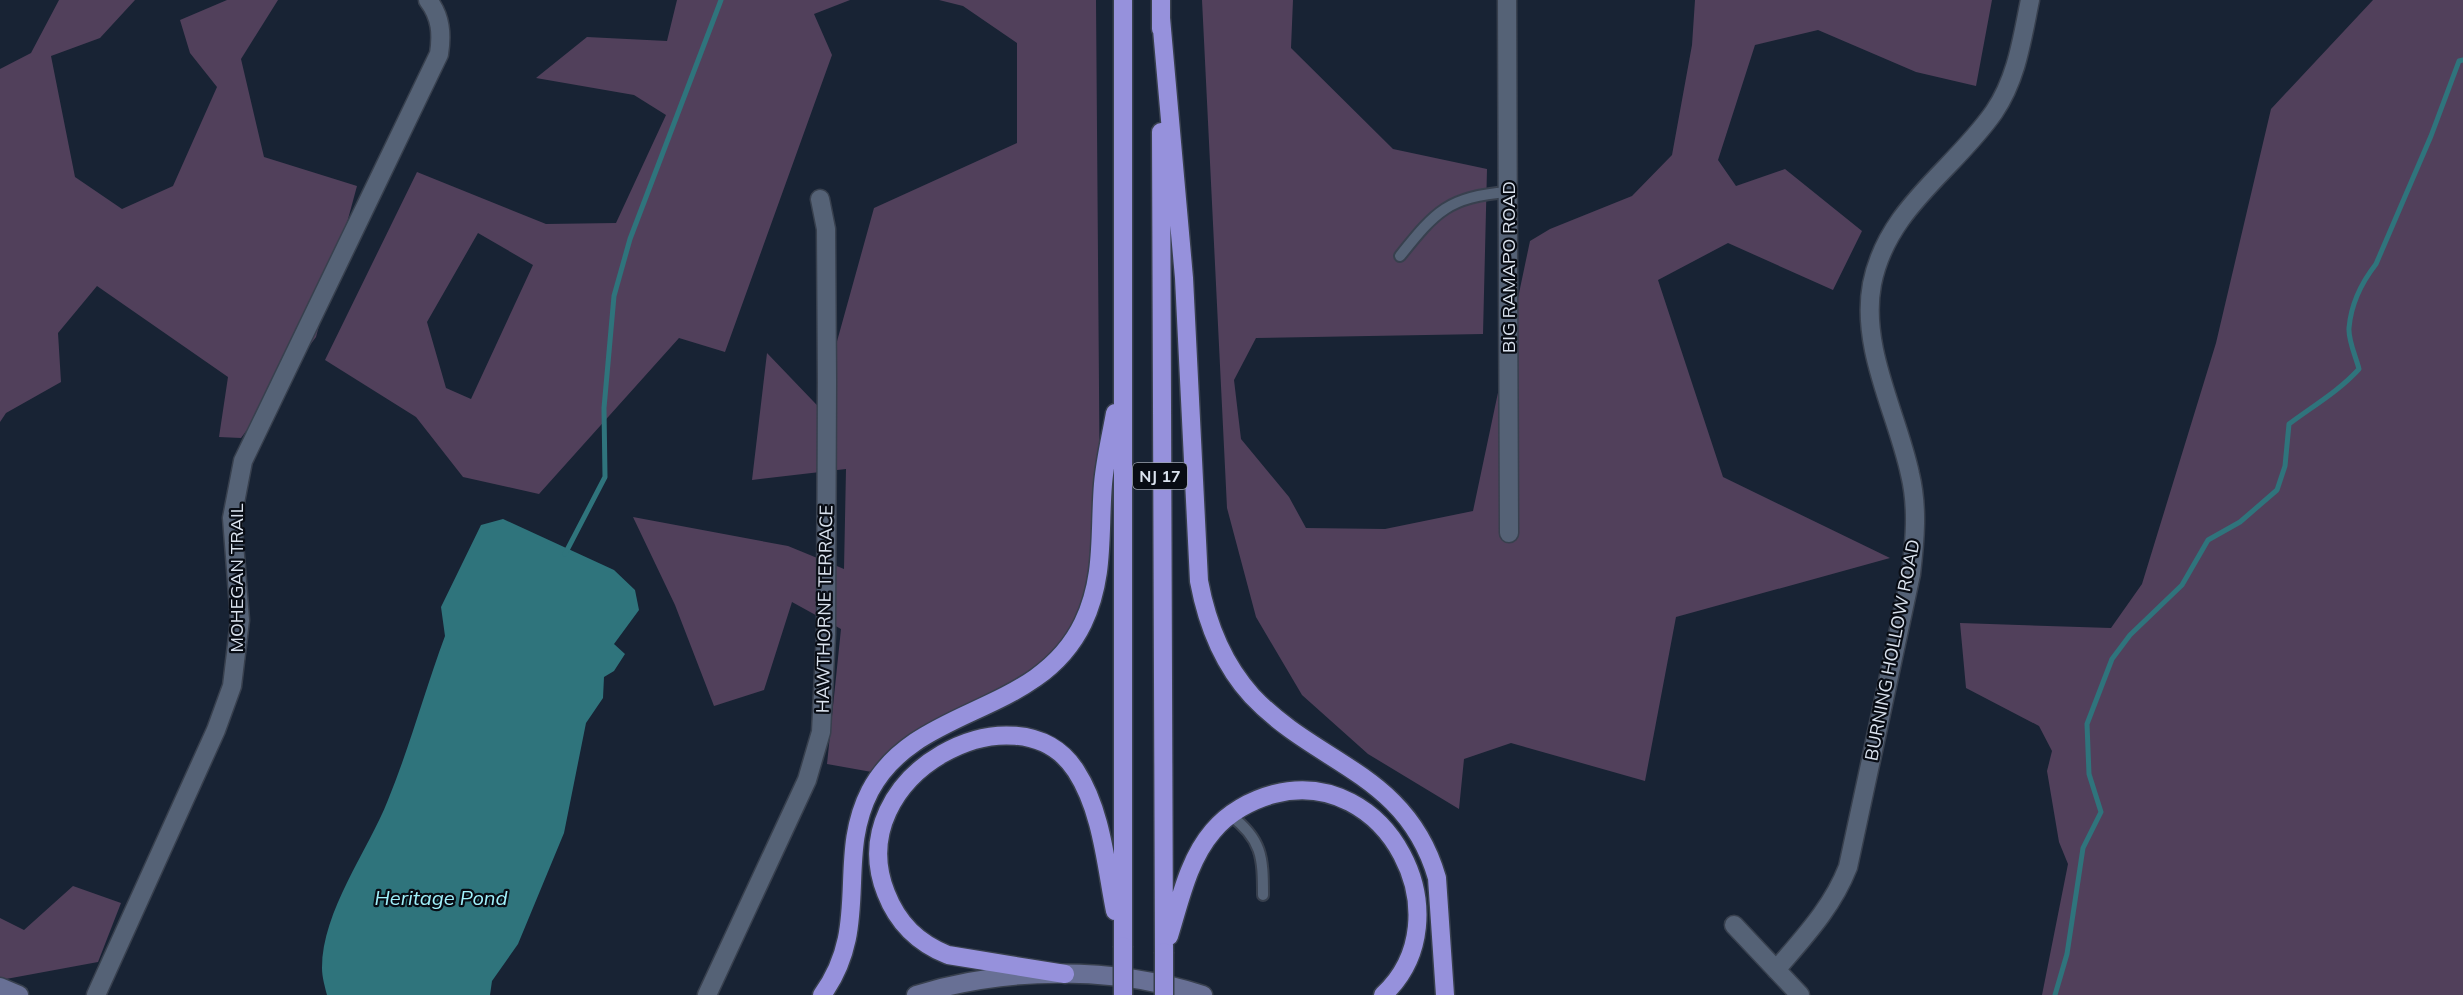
<svg xmlns="http://www.w3.org/2000/svg" width="2463" height="995" viewBox="0 0 2463 995" font-family="Mulish,sans-serif">
  <style>
    .green { fill: #51405b; fill-rule: evenodd }
    .water { fill: #2f747c }
    .lines { fill: none; stroke-linecap: round; stroke-linejoin: round }
    .stream { stroke: #2f747c; stroke-width: 5 }
    .lane-casing { stroke: #38404e; stroke-width: 14 }
    .street-casing { stroke: #38404e; stroke-width: 21 }
    .secondary-casing { stroke: #38404e; stroke-width: 21 }
    .highway-casing { stroke: #38404e; stroke-width: 21 }
    .lane { stroke: #556276; stroke-width: 10 }
    .street { stroke: #556276; stroke-width: 18 }
    .secondary { stroke: #687095; stroke-width: 18 }
    .highway { stroke: #9691dc; stroke-width: 18 }
    .highway-bridge-casing { stroke: #38404e; stroke-width: 21; stroke-linecap: butt }
    .highway-bridge { stroke: #9691dc; stroke-width: 18 }
    .labels { text-anchor: middle; dominant-baseline: central; stroke-width: 4.5; stroke-linejoin: round; paint-order: stroke }
    .shield { fill: #080c14; stroke: #9ca2ad; stroke-width: 1.5 }
    .shield-label { font-size: 16px; font-weight: bold; fill: #dbe3ef }
    .street-label { font-size: 18px; fill: #dbe3ef; stroke: #080c14 }
    .water-label { font-size: 20px; font-style: italic; fill: #a1f1fb; stroke: #080c14 }
  </style>
  <rect width="100%" height="100%" fill="#182334"/>
  <path class="green" d="M59 0H135L100 38 51 56 75 177 122 209 173 186 217 87 190 53 180 20 227 0H278L241 59 264 157 357 186 316 337 241 438 219 437 228 377 97 286 58 333 61 382 6 413 0 422V69L31 53Z
    M677 0H850L814 14 832 55 725 352 679 338 539 494 463 477 416 417 325 360 417 172 546 224 616 223 666 115 634 95 536 78 587 37 667 41ZM478 233 533 265 471 399 446 388 427 322Z
    M939 0H1096L1100 516 1074 648 991 707 883 774 827 764 841 629 792 602 764 690 714 706 675 605 633 517 788 546 844 569 846 469 752 480 767 353 836 425V345L874 208 1017 143V43L963 6Z
    M1202 0H1293L1291 48 1393 149 1487 169 1483 334 1256 338 1234 380 1241 439 1289 497 1306 528 1385 529 1473 511 1530 241 1550 229 1632 196 1672 155 1692 45 1695 0H1992L1976 86 1916 72 1818 30 1755 45 1718 160 1736 186 1785 169 1862 231 1833 290 1728 243 1658 280 1723 477 1890 558 1676 617 1645 781 1511 743 1464 759 1459 809 1368 754 1302 695 1256 617 1227 508Z
    M2373 0H2463V995H2042L2068 864 2059 842 2047 771 2052 751 2039 726 1966 688 1960 623 2111 628 2142 584 2216 343 2271 109Z
    M73 886 121 903 98 962 6 979 0 977V918L24 930Z"/>
  <path class="water" d="M503 519 614 570 635 590 639 610 614 644 625 654 614 671 604 677 603 698 586 723 564 833 518 944 492 981 490 995H327C325 987 322 977 322 968 322 911 368 851 388 800 410 746 425 690 445 636L441 607 481 525Z"/>
  <g class="lines">
    <path class="stream" d="M565 554 605 477 604 408 614 296 630 239 721 0
      M2055 995 2067 954 2083 848 2101 812 2089 774 2087 724 2112 659 2130 635 2182 585 2208 540 2240 522 2277 490 2285 466 2289 424C2313 406 2339 391 2359 369 2356 357 2348 340 2349 328 2351 304 2362 282 2376 264L2431 136 2459 61 2463 60"/>
    <g class="lane-casing">
      <path id="lane" d="M1400 256C1436 211 1448 197 1508 192
        M1230 815C1262 839 1263 857 1263 895"/>
    </g>
    <g class="street-casing">
      <path id="street" d="M1507 0 1509 533
        M1734 925 1800 995
        M1776 970C1804 937 1832 908 1848 867L1911 574C1915 540 1918 507 1910 474 1897 413 1860 348 1872 284 1887 208 1953 171 1994 112 2017 78 2022 39 2030 0
        M96 995 216 730 232 686 240 620 232 518 243 461 439 54C442 34 441 17 428 0
        M707 995 807 780 821 732 826 634 827 381 826 229 820 199"/>
    </g>
    <g class="secondary-casing">
      <path id="secondary" d="M0 987 19 995
        M916 995C1007 967 1112 966 1203 995"/>
    </g>
    <g class="highway-casing">
      <path id="highway" d="M1123 0V946
        M1161 18 1184 278 1199 581C1207 624 1222 663 1252 696 1317 765 1407 773 1437 878L1445 995
        M1161 29V0
        M1161 132 1164 952
        M1169 936C1180 901 1188 860 1213 831 1228 813 1251 800 1274 794 1387 765 1466 918 1383 995
        M1065 974 948 955C918 943 898 924 886 893 839 774 1019 682 1076 771 1102 811 1106 866 1115 911
        M822 995C872 927 835 859 870 791 916 704 1038 717 1083 623 1105 577 1099 533 1103 484 1105 460 1111 436 1115 413"/>
    </g>
    <use href="#lane" class="lane"/>
    <use href="#street" class="street"/>
    <use href="#secondary" class="secondary"/>
    <use href="#highway" class="highway"/>
    <g class="highway-bridge-casing">
      <path id="highway-bridge" d="M1164 952V995
        M1123 995V946"/>
    </g>
    <use href="#highway-bridge" class="highway-bridge"/>
  </g>
  <g class="labels">
    <rect class="shield" x="1133" y="463" width="54" height="26" rx="4.5"/>
    <g class="shield-label">
      <text x="1160" y="476">NJ 17</text>
    </g>
    <g class="street-label">
      <text transform="translate(1508 267) rotate(-90)">BIG RAMAPO ROAD</text>
      <text transform="translate(236 578) rotate(-90)">MOHEGAN TRAIL</text>
      <text transform="translate(824 609) rotate(-89)">HAWTHORNE TERRACE</text>
      <text transform="translate(1892 650) rotate(-79)">BURNING HOLLOW ROAD</text>
    </g>
    <g class="water-label">
      <text x="441" y="897">Heritage Pond</text>
    </g>
  </g>
</svg>
